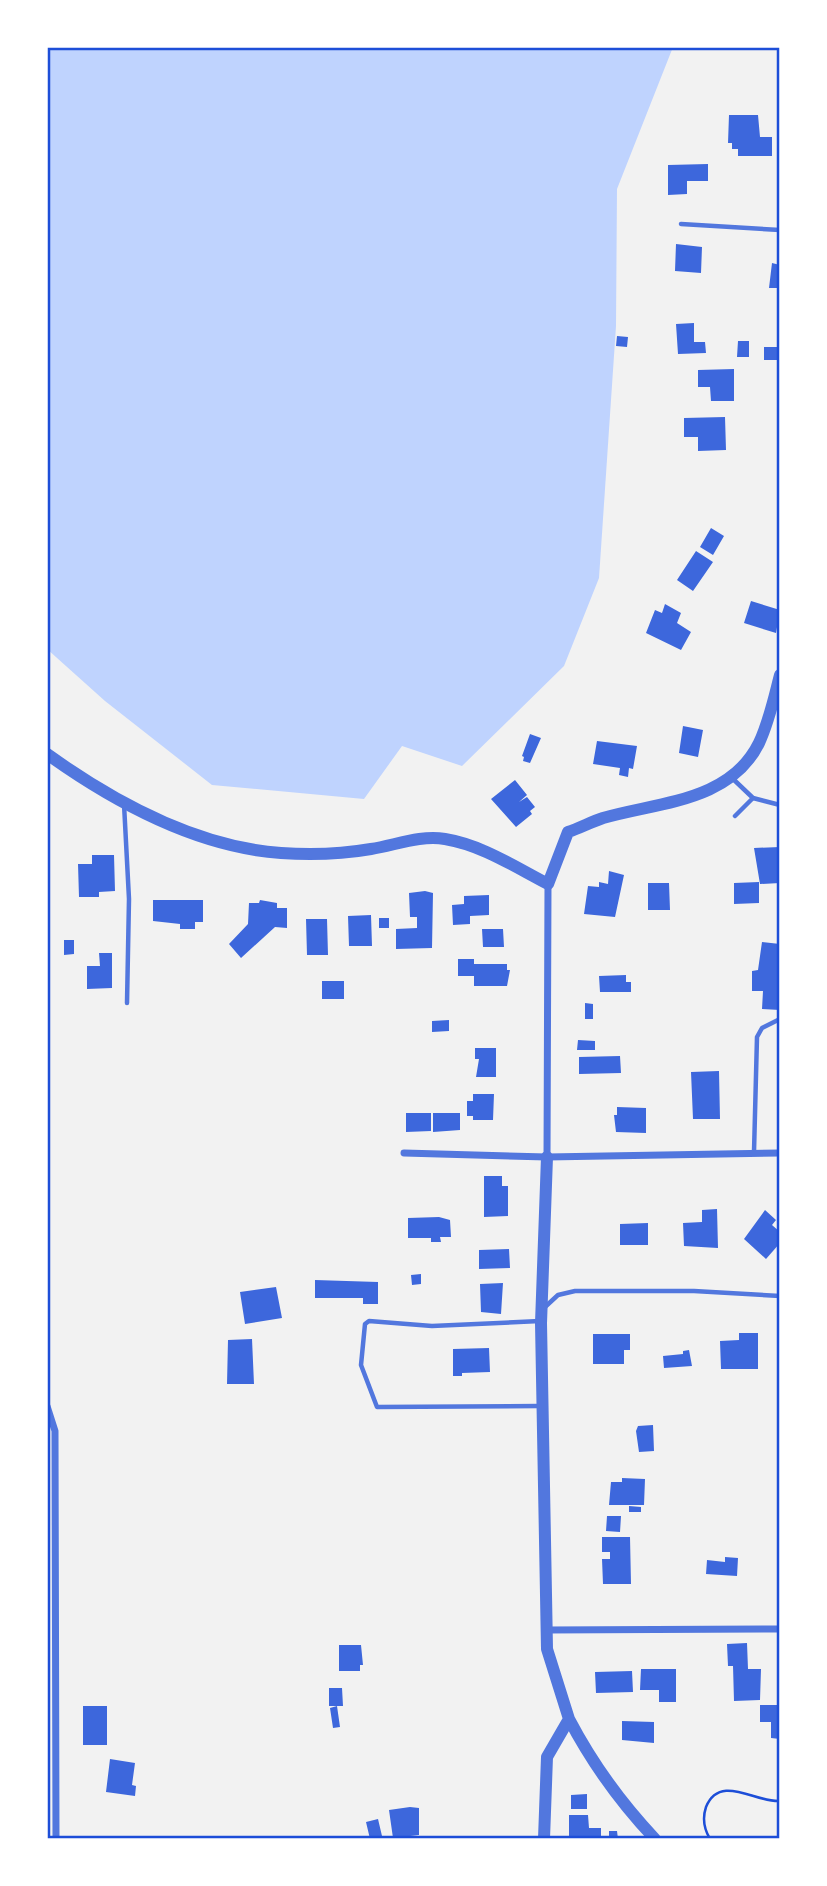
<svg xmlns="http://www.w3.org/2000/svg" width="827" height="1886" viewBox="0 0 827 1886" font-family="'Space Grotesk',sans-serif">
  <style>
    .water { fill: #bfd3fe }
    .building { fill: #3d67dc }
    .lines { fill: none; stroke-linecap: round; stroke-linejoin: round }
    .path { stroke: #1d4ed8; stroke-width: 2.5 }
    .service { stroke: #5277de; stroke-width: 4.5 }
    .minor { stroke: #5277de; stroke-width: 7 }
    .tertiary { stroke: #5277de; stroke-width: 12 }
    .neatline { fill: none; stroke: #1d4ed8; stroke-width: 2.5 }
  </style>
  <rect width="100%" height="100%" fill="#f2f2f2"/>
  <path class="water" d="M47 47H673L617 189 616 326 599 578 564 666 462 766 402 746 364 799 212 785 105 701 47 649Z"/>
  <path class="building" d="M729 115H758L760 137H772V156H738V149H732V143H728Z
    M708 164V181H687V194L668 195V165Z
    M676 244 702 247 701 273 675 271Z
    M772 263 780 265V288H769Z
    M694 323V342H705L706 353 678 354 676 324Z
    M617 336 628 337 627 347 616 346Z
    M738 341H749V357H737Z
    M764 347H778V360H764Z
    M734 369V401H711L710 387H698V370Z
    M725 417 726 450 698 451V437H684V418Z
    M711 528 724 536 713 555 700 547Z
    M696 551 713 562 693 591 677 580Z
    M751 601 780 610 776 633 744 623Z
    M665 604 681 613 677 623 691 632 681 650 646 633 655 610 662 613Z
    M683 726 703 730 698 757 679 753Z
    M530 734 541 738 530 763 523 761 524 757 522 756Z
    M597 741 637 746 633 769 629 768 628 777 619 775 620 768 593 764Z
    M515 780 527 795 519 802 527 797 535 807 530 811 532 814 516 827 491 799Z
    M780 847V883L760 884 754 848Z
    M92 855H114L115 891 99 892V897H79L78 864H92Z
    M609 871 624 875 615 917 584 914 588 886 599 887V882L608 884Z
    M759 882V903L734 904V883Z
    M648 883H669L670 910H648Z
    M425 891 433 893 432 948 396 949V929L417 928V917H410L409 893Z
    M489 895V915L470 916V924L453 925 452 905 464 904V896Z
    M153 900H203V922H195V929H180V924L153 921Z
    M260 900 277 903V908H287V928L275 927 241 958 229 944 248 924 249 903H259Z
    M371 915 372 946H349L348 916Z
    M379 918H389V928H379Z
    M306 919H327L328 955H307Z
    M482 929H503L504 947H483Z
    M64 940H74V954L64 955Z
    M762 942 780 944V1010L762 1009 763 991H752V971L758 970Z
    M99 953H112V988L87 989V966H100Z
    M458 959H474V964H507V970H510L507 986H474V976H458Z
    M626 975V982H631V992H600L599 976Z
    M322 981H344V999H322Z
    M585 1003 593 1004V1019H585Z
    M449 1020V1031L432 1032V1021Z
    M578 1040 595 1041V1050H577Z
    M475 1048H496V1077H476L479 1059H475Z
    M620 1056 621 1073 579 1074V1057Z
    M719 1071 720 1119H693L691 1072Z
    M473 1094H494L493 1120H473V1116H467V1101H473Z
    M617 1107 646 1108V1133L616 1132 614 1115H617Z
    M406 1113H431V1131L406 1132Z
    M433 1113H460V1130L433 1132Z
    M484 1176H502V1186H508V1216L484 1217Z
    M717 1209 718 1248 684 1246 683 1223 702 1222V1210Z
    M765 1210 776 1220 772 1225 780 1232V1243L766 1259 744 1239Z
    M439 1217 450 1220 451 1237H440L441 1242H431V1238H408V1218Z
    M648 1223V1245H620V1224Z
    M509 1249 510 1268 479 1269V1250Z
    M421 1274V1284L412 1285 411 1275Z
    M315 1280 378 1282V1304H363V1298H315Z
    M503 1283 501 1314 481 1312 480 1284Z
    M276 1287 282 1318 245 1324 240 1292Z
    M739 1333H758V1369H721L720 1341 739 1340Z
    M593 1334H630V1350H624V1364H593Z
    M252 1339 254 1384H227L228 1340Z
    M489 1348 490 1372 462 1373V1376H453V1349Z
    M689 1350 692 1366 664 1368 663 1356 683 1354V1351Z
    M653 1425 654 1451 639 1452 636 1431 638 1426Z
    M622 1478 645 1479 644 1505H609L611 1482H622Z
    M629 1506 641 1507V1512H629Z
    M607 1516H621L620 1532 606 1531Z
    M602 1537H630L631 1584H603L602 1559H610V1552H602Z
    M725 1557 738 1558 737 1576 706 1574 707 1560 725 1562Z
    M747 1643 748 1669H761L760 1700 734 1701 733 1666H728L727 1644Z
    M339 1645H361L363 1665H360V1671H339Z
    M641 1669H676V1702H659V1690H640Z
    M632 1671 633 1692 596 1693 595 1672Z
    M329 1688H342L343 1706H329Z
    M760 1705H780V1739L771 1738V1722H760Z
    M83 1706H107V1745H83Z
    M337 1706 340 1727 333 1728 330 1708Z
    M622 1721 654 1722V1743L622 1740Z
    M110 1759 135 1763 132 1785 136 1786 135 1796 106 1792Z
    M587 1794V1809H571V1795Z
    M410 1807 419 1808V1835L393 1838 389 1810Z
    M569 1815H588L589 1828H601V1839H569Z
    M378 1819 382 1836 370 1839 366 1822Z
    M609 1831H617L618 1839H609Z"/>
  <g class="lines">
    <path class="path" d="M710 1839C704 1829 702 1819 706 1807 720 1773 756 1803 780 1801"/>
    <path class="service" d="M681 224 780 230
      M732 778 753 798 780 805
      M124 804 129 899 127 1003
      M735 816 753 798
      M754 1152 757 1037 762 1028 780 1019
      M545 1307 558 1295 575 1291H694L780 1296
      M539 1406 377 1407 361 1365 365 1324 369 1321 432 1326 540 1321"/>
    <path class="minor" d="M404 1153 547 1157 780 1153
      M547 1157 548 884
      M47 1406 55 1431 56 1839
      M547 1630 780 1629"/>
    <path class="tertiary" d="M47 754C114 802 196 847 281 853 310 855 342 854 371 849 396 845 420 835 445 839 482 845 515 867 548 884L568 832C580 828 591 822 603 818 658 802 730 802 759 743 769 722 774 698 780 675
      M569 1719C591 1761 622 1804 655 1839
      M544 1839 547 1757 569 1719 547 1649 541 1323 547 1157"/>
  </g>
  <rect width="827" height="1886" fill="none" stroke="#ffffff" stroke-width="98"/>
  <rect x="49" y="49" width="729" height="1788" class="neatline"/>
</svg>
